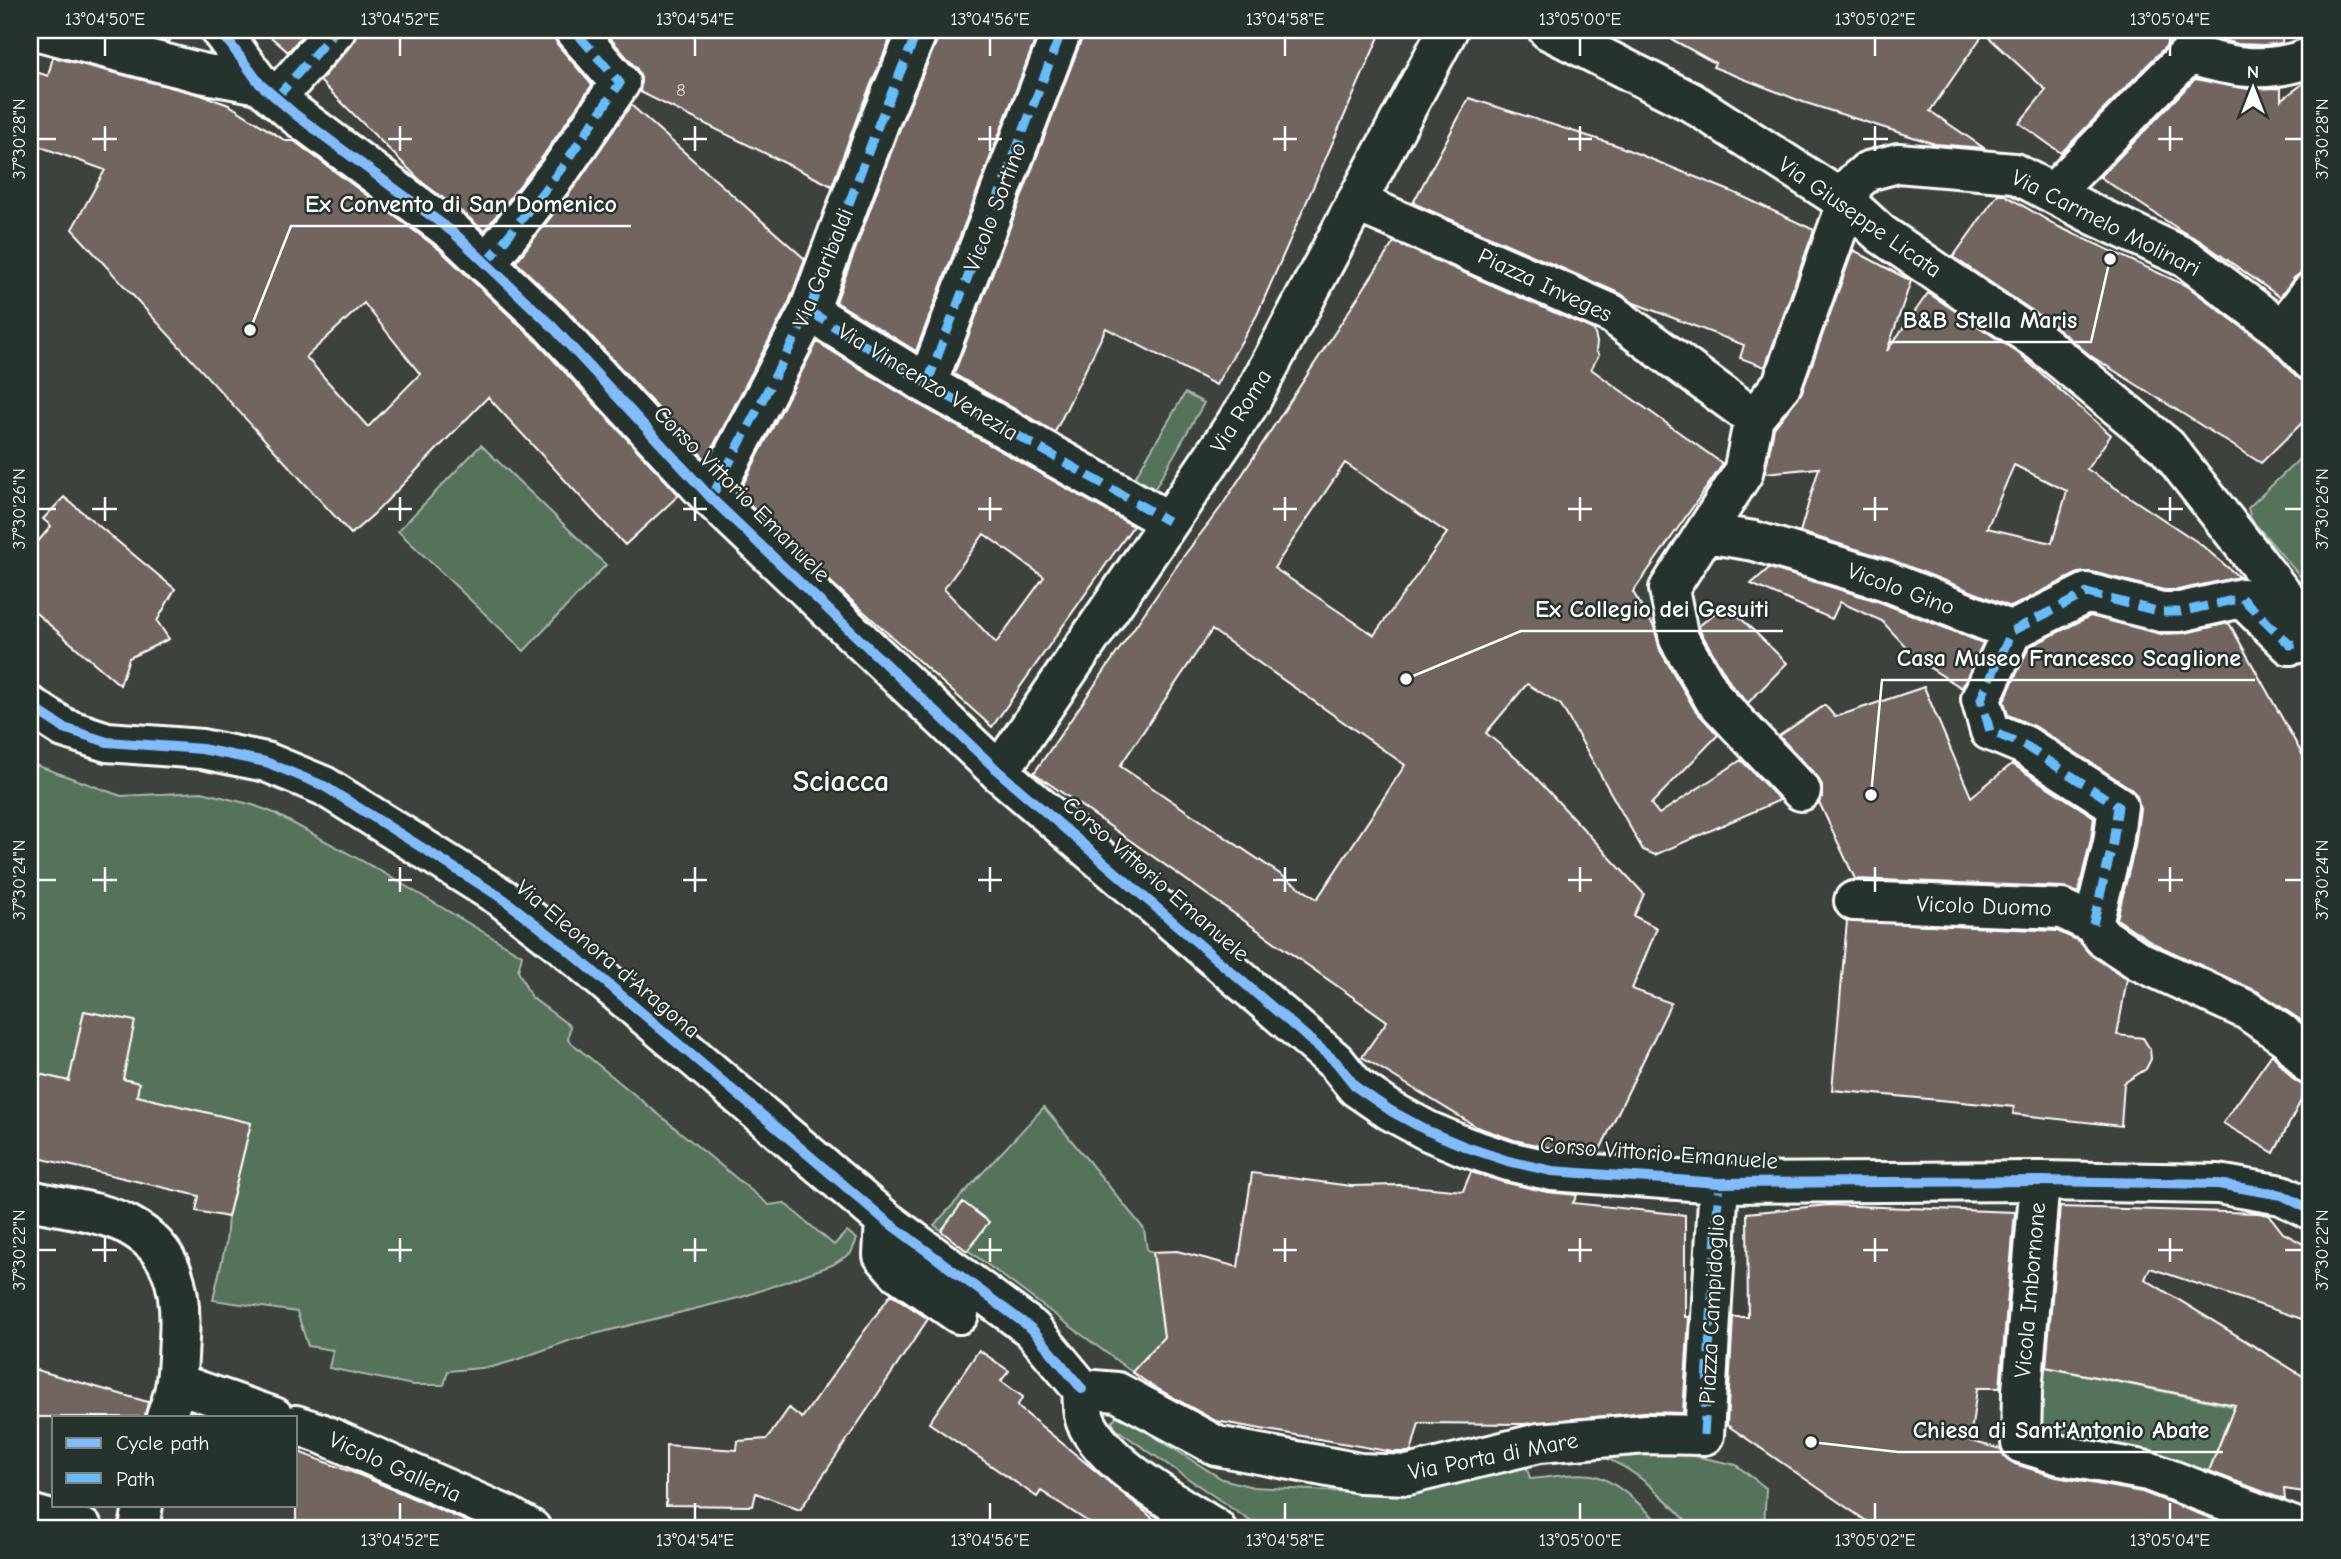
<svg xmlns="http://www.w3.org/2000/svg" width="2341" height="1559" viewBox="0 0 2341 1559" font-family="'Comic Neue',sans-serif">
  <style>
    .green { fill: #54725a; stroke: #aab8ac; stroke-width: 2 }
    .building { fill: #726560; stroke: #fff; stroke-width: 2; fill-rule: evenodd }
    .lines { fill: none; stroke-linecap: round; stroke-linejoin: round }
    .street-casing { stroke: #fff; stroke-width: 44 }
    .secondary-casing { stroke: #fff; stroke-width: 44 }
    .street { stroke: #26332d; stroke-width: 38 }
    .secondary { stroke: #26332d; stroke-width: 38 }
    .quiet { stroke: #66bdfb; stroke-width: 9; stroke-dasharray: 18 9; stroke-linecap: butt }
    .cycleway-casing { stroke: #26332d; stroke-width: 15 }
    .cycleway { stroke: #80bcff; stroke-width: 10 }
    .ticks { fill: none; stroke: #fff; stroke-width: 2.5 }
    .labels { text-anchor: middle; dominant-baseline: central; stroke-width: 5; stroke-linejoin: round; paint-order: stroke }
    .number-label { font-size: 19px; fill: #dcd8d7 }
    .street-label { font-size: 23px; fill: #fff; stroke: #26332d }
    .district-label { font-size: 30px; font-weight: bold; fill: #fff; stroke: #26332d }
    .leader { fill: none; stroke: #fff; stroke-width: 2.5 }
    .callout-dot { fill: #fff; stroke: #26332d; stroke-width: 2.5 }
    .callout-label { font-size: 24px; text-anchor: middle; font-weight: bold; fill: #fff; stroke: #26332d; stroke-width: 5; stroke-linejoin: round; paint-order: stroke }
    .neatline { fill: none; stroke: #fff; stroke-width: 2.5 }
    .ticks-label { font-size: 18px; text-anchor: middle; fill: #fff }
  </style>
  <rect width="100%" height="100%" fill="#3d423c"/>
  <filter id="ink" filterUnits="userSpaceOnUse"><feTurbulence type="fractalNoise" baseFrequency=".0143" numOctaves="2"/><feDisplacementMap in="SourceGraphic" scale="14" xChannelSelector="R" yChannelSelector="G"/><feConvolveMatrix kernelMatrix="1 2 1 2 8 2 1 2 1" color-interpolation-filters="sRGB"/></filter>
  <g filter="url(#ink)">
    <path class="green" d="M1185 393 1204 403 1154 490 1134 479Z
      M481 445 606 565 524 651 398 531Z
      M2311 448V589L2251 519 2248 508Z
      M30 763 121 796 202 792 253 805 274 813 377 869 522 955 518 971 531 997 570 1026 568 1040 769 1205 784 1203 834 1245 847 1231 857 1239 851 1253 832 1265 742 1297 571 1340 513 1361 492 1367 448 1371 444 1385H413L329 1368 333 1350 308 1346 297 1312 213 1300 226 1243 228 1217 251 1123 137 1096 139 1083 123 1079 134 1021 84 1011 69 1081 30 1072Z
      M1044 1107 1144 1229 1147 1250 1153 1252 1164 1337 1132 1372 934 1225Z
      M2035 1365 2219 1403 2238 1408 2224 1431 2205 1482 2044 1441 2032 1424Z
      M1116 1416 1126 1419 1222 1479 1253 1487 1409 1495 1525 1461 1530 1479C1548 1478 1579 1471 1596 1476 1617 1482 1650 1512 1664 1529H1262L1116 1429 1112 1422Z
      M1643 1448 1695 1456 1736 1465 1766 1488 1764 1529H1694C1667 1500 1636 1467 1597 1455Z"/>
    <path class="building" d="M121 30H176L169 42Z
      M263 30H307L288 52Z
      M357 30H553L557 44 592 85 543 156 484 231 467 216 423 183 320 81 352 44Z
      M603 30H894L858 115 832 186 640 92 641 78 637 69Z
      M939 30H1039L916 351 836 302 899 131 938 38Z
      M1083 30H1382L1257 315 1216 385 1106 328 1055 432 954 374 1082 38Z
      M1655 30H2283L2282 43 2264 45 2238 44 2196 33H2183L2173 39 2061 153 2019 123 2046 90 1984 33 1930 111 1984 148 1935 144 1803 102 1713 67 1715 63Z
      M53 57 201 95 229 105 286 141H294L440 250 535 340 679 495 625 545 488 397 374 514 351 534 72 229 105 170 30 143V70L48 76ZM364 303 420 374 368 427 306 357Z
      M2195 79 2248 89 2281 88V100L2304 83 2311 80V271L2302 272 2294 278 2280 297 2199 240 2183 232 2100 177Z
      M1469 98 1616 145 1735 193 1814 230 1765 367 1740 358 1744 345 1634 303 1621 294 1413 203Z
      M631 105 805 259 789 302 706 460 567 310 516 262 578 182Z
      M1998 194H2003L2059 227 2187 286 2267 346 2296 376 2304 382H2311V414L2261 463 2091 356 2052 324 1953 257Z
      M1394 242 1594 330 1597 342 1596 351 1599 355 1591 369 1723 464 1633 592 1654 627 1660 650 1695 710 1718 735 1651 804 1659 814 1741 760 1780 800 1655 855 1643 850 1561 705 1527 684 1486 733 1524 765 1644 894 1634 916 1657 928 1632 989 1671 1003 1599 1152 1555 1149 1514 1140 1477 1127 1362 1057 1387 1021 1034 773 1183 557 1221 507ZM1345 463 1447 533 1374 635 1274 568ZM1212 630 1405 765 1317 899 1120 766Z
      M1853 250 1911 281 1887 351 1928 293 2017 352 2111 435 2087 469 2199 543 2239 577 2178 590H2164L2092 572 2078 573 2011 607 1892 560 1800 532 1819 468 1765 473 1774 428 1802 392ZM2014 465 2067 491 2052 543 1987 528Z
      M817 342 916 403 1133 526 992 727 822 574 738 494ZM984 534 1044 577 996 643 944 589Z
      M64 497 175 589 157 621 169 639 129 658 120 685 30 608V551L51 526 43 519Z
      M1769 568 1877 601 1983 643 1962 688 1919 661 1882 621 1840 602 1832 619 1751 584Z
      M1726 604 1787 663 1748 703 1732 686 1700 631 1699 626Z
      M2090 616 2161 634 2185 633 2229 623 2311 770V1032L2302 1021 2259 992 2155 944 2117 919 2135 846 2140 809 2137 796 2130 788 2036 727 2008 715 2004 701 2029 647Z
      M1924 687 1971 797 2012 764 2094 817 2091 839 2078 893 2063 887 1855 879 1819 802 1822 797V785L1817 776 1779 736 1825 705 1835 717Z
      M1847 921 2057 931 2079 941 2091 955 2127 979 2117 1035 2143 1038 2150 1049 2151 1059 2146 1069 2124 1083 2121 1126 2013 1114 2014 1107 1832 1090Z
      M84 1011 135 1021 123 1079 139 1083 137 1096 251 1123 228 1217 196 1211 199 1196 30 1156V1072L69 1081Z
      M2272 1054 2294 1080 2308 1087 2274 1153 2223 1123Z
      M1471 1172 1503 1182 1547 1192 1577 1195 1573 1203 1685 1215V1317H1689L1683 1413 1644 1412 1524 1424 1419 1423 1411 1452H1393L1216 1421 1151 1385 1132 1372 1164 1337 1153 1252 1177 1251 1238 1267 1252 1173 1351 1186 1400 1185 1463 1191Z
      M963 1202 989 1222 967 1251 941 1231Z
      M1828 1205 2015 1212 2000 1388H1977L1970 1441 2001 1449 2004 1456 2015 1464 2056 1477 2142 1492 2239 1529H1878L1727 1425 1733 1317H1748L1747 1213Z
      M2060 1207 2258 1213 2269 1215 2283 1233 2311 1248V1322L2150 1268 2145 1279 2311 1381V1493L2284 1489 2285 1500 2209 1471 2235 1405 2046 1367Z
      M891 1294 928 1319 800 1510 756 1493 753 1506 666 1505V1445L737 1450 738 1441 767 1439 789 1408 802 1418Z
      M979 1350 1009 1371 1001 1381 1023 1397 1017 1406 1166 1529H1099L1041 1491 1037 1497 929 1423Z
      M30 1368 148 1402 145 1417H30Z
      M296 1451 362 1476 484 1529H296Z"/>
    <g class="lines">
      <g class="street-casing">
        <path id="street" d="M276 98 336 30
          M2053 193 2189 54C2230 68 2270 74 2311 57
          M1356 202 1612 314 1754 418
          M486 264 561 169 620 83 574 30
          M809 311 927 384 1168 521
          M2282 330 2311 292
          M927 384 1062 30
          M711 498 809 311 879 123 918 30
          M1705 533 1754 541 1884 580 2012 631
          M2012 631 1981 699 1990 731 2024 745 2118 806 2113 843 2093 924
          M2012 631 2087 593 2161 612H2180L2242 598 2290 645 2311 640
          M30 706 64 728 107 742 202 749 266 762 324 786 502 898 560 943 885 1220 1032 1329 1082 1389
          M999 772 1249 404 1448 30
          M1801 791 1714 699 1679 639 1669 589 1743 473 1754 418 1782 384 1854 183 1868 171 1898 163 2014 173 2094 215 2186 258 2282 330 2311 361
          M1854 901 2062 909 2093 924 2103 937 2139 961 2247 1010 2289 1039 2311 1066
          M2040 1181 2022 1391 2021 1443 2060 1455 2148 1471 2300 1529
          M30 1200C60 1207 101 1211 128 1225 175 1250 182 1290 179 1339 178 1353 178 1367 176 1381 175 1393 170 1406 166 1417
          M885 1220 883 1255 897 1271 959 1314
          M176 1383 274 1417
          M1082 1389 1117 1392 1217 1446 1360 1473 1408 1475 1539 1443 1646 1434 1704 1435 1719 1183
          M1082 1389C1083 1400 1082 1413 1086 1422 1105 1465 1177 1504 1216 1529
          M296 1425 320 1433 510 1517 531 1529
          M30 1514 83 1529
          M139 1529 143 1505"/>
      </g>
      <g class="secondary-casing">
        <path id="secondary" d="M35 30 201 73 260 84
          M220 30 260 84 296 115 454 233 551 325 711 498 999 772 1336 1062 1356 1087 1391 1111 1428 1131 1466 1147 1508 1161 1552 1171 1719 1183 2040 1181 2218 1184 2282 1195 2311 1210
          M1548 30 1691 102 1847 203 1881 234 2040 342 2167 447 2311 631"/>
      </g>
      <use href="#street" class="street"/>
      <use href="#secondary" class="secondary"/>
      <path class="quiet" d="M276 98 336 30
        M486 264 561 169 620 83 574 30
        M809 311 927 384 1168 521
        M927 384 1062 30
        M711 498 809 311 879 123 918 30
        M2093 924 2113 843 2118 806 2024 745 1990 731 1981 699 2012 631 2087 593 2161 612H2180L2242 598 2290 645 2311 640
        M1704 1435 1719 1183"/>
      <g class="cycleway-casing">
        <path id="cycleway" d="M220 30 260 84 296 115 454 233 551 325 711 498 999 772 1336 1062 1356 1087 1391 1111 1428 1131 1466 1147 1508 1161 1552 1171 1719 1183 2040 1181 2218 1184 2282 1195 2311 1210
          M30 706 64 728 107 742 202 749 266 762 324 786 502 898 560 943 885 1220 1032 1329 1082 1389"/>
      </g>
      <use href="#cycleway" class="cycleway"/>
    </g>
  </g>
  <path class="ticks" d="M105 38V56M400 38V56M695 38V56M990 38V56M1285 38V56M1580 38V56M1875 38V56M2170 38V56M105 126V151M400 126V151M695 126V151M990 126V151M1285 126V151M1580 126V151M1875 126V151M2170 126V151M38 139H56M92 139H117M388 139H412M683 139H707M978 139H1002M1273 139H1297M1568 139H1592M1863 139H1888M2158 139H2183M2285 139H2302M105 497V521M400 497V521M695 497V521M990 497V521M1285 497V521M1580 497V521M1875 497V521M2170 497V521M38 509H56M92 509H117M388 509H412M683 509H707M978 509H1002M1273 509H1297M1568 509H1592M1863 509H1888M2158 509H2183M2285 509H2302M105 867V892M400 867V892M695 867V892M990 867V892M1285 867V892M1580 867V892M1875 867V892M2170 867V892M38 880H56M92 880H117M388 880H412M683 880H707M978 880H1002M1273 880H1297M1568 880H1592M1863 880H1888M2158 880H2183M2285 880H2302M105 1238V1262M400 1238V1262M695 1238V1262M990 1238V1262M1285 1238V1262M1580 1238V1262M1875 1238V1262M2170 1238V1262M38 1250H56M92 1250H117M388 1250H412M683 1250H707M978 1250H1002M1273 1250H1297M1568 1250H1592M1863 1250H1888M2158 1250H2183M2285 1250H2302M400 1503V1520M695 1503V1520M990 1503V1520M1285 1503V1520M1580 1503V1520M1875 1503V1520M2170 1503V1520"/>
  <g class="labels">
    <g class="number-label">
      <text x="681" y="90">8</text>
    </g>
    <g class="street-label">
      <text transform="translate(995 207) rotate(-69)">Vicolo Sortino</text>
      <text transform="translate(1860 217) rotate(35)">Via Giuseppe Licata</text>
      <text transform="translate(2106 223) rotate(27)">Via Carmelo Molinari</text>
      <text transform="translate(823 268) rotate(-68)">Via Garibaldi</text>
      <text transform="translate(1545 285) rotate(25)">Piazza Inveges</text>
      <text transform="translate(928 382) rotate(31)">Via Vincenzo Venezia</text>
      <text transform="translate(1241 411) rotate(-58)">Via Roma</text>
      <text transform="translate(742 494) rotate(45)">Corso Vittorio Emanuele</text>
      <text transform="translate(1901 589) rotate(20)">Vicolo Gino</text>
      <text transform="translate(1156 879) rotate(41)">Corso Vittorio Emanuele</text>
      <text transform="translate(1984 906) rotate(2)">Vicolo Duomo</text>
      <text transform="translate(608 959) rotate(40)">Via Eleonora d'Aragona</text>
      <text transform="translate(1659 1153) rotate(4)">Corso Vittorio Emanuele</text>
      <text transform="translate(2030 1290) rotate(-85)">Vicola Imbornone</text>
      <text transform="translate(1712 1309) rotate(-87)">Piazza Campidoglio</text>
      <text transform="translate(1493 1456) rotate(-11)">Via Porta di Mare</text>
      <text transform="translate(395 1467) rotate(24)">Vicolo Galleria</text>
    </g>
    <g class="district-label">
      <text x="841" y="781">Sciacca</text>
    </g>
  </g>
  <path class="leader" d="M250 330L291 226H631M2110 259L2091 342H1889M1406 679L1521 631H1783M1871 795L1882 680H2255M1811 1442L1898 1452H2223"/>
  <g class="callout-dot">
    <circle cx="250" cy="330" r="7"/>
    <circle cx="2110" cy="259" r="7"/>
    <circle cx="1406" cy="679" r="7"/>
    <circle cx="1871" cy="795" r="7"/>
    <circle cx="1811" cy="1442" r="7"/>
  </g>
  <g class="callout-label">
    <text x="461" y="212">Ex Convento di San Domenico</text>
    <text x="1990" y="328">B&amp;B Stella Maris</text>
    <text x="1652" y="617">Ex Collegio dei Gesuiti</text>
    <text x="2069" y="666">Casa Museo Francesco Scaglione</text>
    <text x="2061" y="1438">Chiesa di Sant'Antonio Abate</text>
  </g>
  <rect width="2341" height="1559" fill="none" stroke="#26332d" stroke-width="77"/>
  <rect x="52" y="1416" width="245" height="91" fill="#26332d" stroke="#7d8581" stroke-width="2"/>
  <rect x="66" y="1438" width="35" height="10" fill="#80bcff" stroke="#7d8581" stroke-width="2"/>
  <text x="116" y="1450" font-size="21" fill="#ffffff">Cycle path</text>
  <rect x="66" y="1473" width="35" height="10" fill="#66bdfb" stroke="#7d8581" stroke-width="2"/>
  <text x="116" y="1486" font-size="21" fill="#ffffff">Path</text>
  <g transform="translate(2253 88)" stroke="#26332d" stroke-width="5" paint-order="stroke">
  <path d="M0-5L12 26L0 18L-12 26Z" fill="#ffffff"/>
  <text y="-10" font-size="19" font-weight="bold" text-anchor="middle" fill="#ffffff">N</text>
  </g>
  <rect x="38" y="38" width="2264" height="1482" class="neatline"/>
  <g class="ticks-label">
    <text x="105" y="25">13°04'50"E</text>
    <text x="400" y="25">13°04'52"E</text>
    <text x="695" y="25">13°04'54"E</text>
    <text x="990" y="25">13°04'56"E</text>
    <text x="1285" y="25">13°04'58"E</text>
    <text x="1580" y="25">13°05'00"E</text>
    <text x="1875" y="25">13°05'02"E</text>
    <text x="2170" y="25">13°05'04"E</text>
    <text transform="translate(19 139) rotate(-90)" y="6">37°30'28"N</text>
    <text transform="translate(2322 139) rotate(-90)" y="6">37°30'28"N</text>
    <text transform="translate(19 509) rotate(-90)" y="6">37°30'26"N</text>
    <text transform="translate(2322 509) rotate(-90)" y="6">37°30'26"N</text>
    <text transform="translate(19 880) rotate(-90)" y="6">37°30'24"N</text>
    <text transform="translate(2322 880) rotate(-90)" y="6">37°30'24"N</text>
    <text transform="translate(19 1250) rotate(-90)" y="6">37°30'22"N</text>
    <text transform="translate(2322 1250) rotate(-90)" y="6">37°30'22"N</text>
    <text x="400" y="1546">13°04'52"E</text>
    <text x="695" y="1546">13°04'54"E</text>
    <text x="990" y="1546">13°04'56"E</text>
    <text x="1285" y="1546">13°04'58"E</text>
    <text x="1580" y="1546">13°05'00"E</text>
    <text x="1875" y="1546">13°05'02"E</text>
    <text x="2170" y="1546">13°05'04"E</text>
  </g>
</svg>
